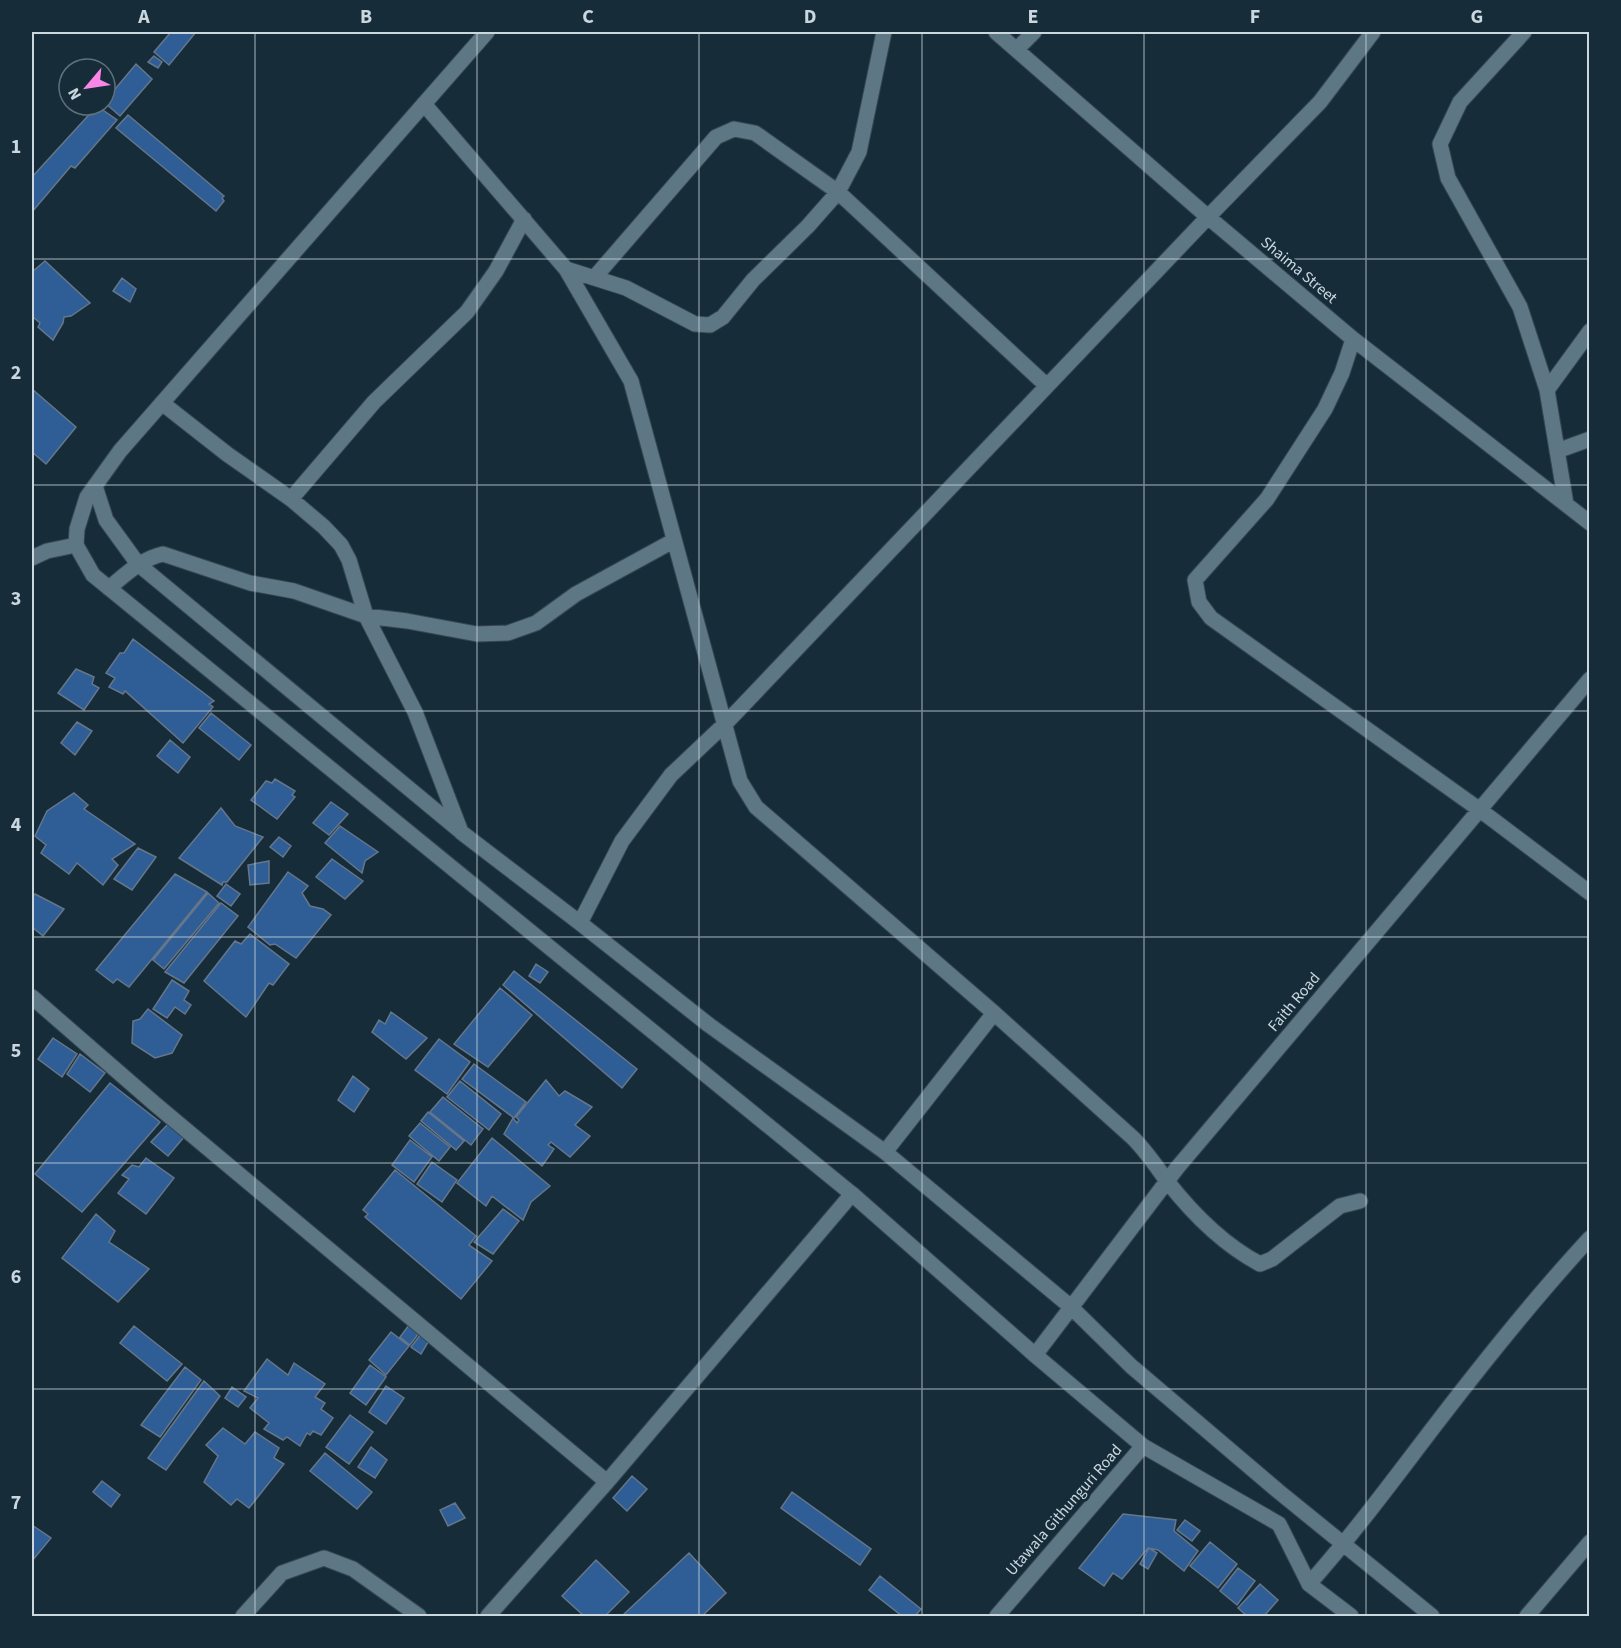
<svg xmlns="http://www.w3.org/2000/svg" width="1621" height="1648" viewBox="0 0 1621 1648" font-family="'Source Sans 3',sans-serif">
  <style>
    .building { fill: #2e5e95; stroke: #66768a; stroke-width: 1.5 }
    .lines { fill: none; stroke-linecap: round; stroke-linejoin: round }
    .minor-casing { stroke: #354752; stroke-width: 17 }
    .tertiary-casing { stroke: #354752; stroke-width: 17 }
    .minor { stroke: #5e7785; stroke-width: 15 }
    .tertiary { stroke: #5e7785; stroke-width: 15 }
    .grid { fill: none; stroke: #cad7df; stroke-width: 1.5; stroke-opacity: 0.55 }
    .labels { text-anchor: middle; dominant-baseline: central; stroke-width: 6; stroke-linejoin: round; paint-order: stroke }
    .street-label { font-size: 16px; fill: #cad7df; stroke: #162d39 }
    .neatline { fill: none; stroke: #cad7df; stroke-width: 2 }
    .grid-label { font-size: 20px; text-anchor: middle; font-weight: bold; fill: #cad7df }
  </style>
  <rect width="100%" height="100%" fill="#162d39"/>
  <path class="building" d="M171 32H196L169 65 154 52Z
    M154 56 162 62 158 68 148 62Z
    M136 64 152 79 120 116 105 103V101Z
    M97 106 117 120 75 168 71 166 32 212V177Z
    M128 115 224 196 222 198 224 201 216 211 116 128Z
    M45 261 90 303 71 316 64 317 63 323 53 340 38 327 40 323 33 317 32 318V272Z
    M122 278 136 289 130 302 113 291Z
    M32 389 76 427 46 464 32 452Z
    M133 639 214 701 209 704 213 707 183 743 125 691 123 694 109 687 115 678 106 673 120 653H124Z
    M76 669 94 677 92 684 99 688 84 710 58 693Z
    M211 713 251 745 239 760 199 728Z
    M77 722 92 731 75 755 61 743Z
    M170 740 190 757 178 773 157 756Z
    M275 779 295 791 292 795 295 797 277 819 251 800 266 781 272 783Z
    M74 793 88 805 84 809 135 844 112 859 118 865 103 885 77 863 69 874 41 853 46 845 35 836 47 811Z
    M331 802 348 814 329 835 313 823Z
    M221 808 235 826 263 837 227 882H223L222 885 179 858Z
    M340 826 378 852 365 861 362 873 325 843Z
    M279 837 291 846 283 857 270 847Z
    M138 848 156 857 132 890 114 879Z
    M332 859 363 881 345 899 316 877Z
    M269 861V883L250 885 248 865Z
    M288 872 308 886 302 893 310 906 323 909 331 915 296 958 275 944 270 945 248 927Z
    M175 874 207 892 129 987 117 979 113 983 96 970Z
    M226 884 240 894 231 906 217 896Z
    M208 893 219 903 164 969 153 960Z
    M35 894 64 909 43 936 32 927V897Z
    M221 903 238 916 184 983 165 972Z
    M250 934 289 964 273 985 269 983 246 1017 204 981 235 941 241 944Z
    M536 964 548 972 540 983 529 976Z
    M514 971 637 1069 622 1088 503 985Z
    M172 980 189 991 184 1000 191 1005 185 1014 175 1007 167 1018 153 1009Z
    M500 988 532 1015 488 1067 454 1044Z
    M148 1009 182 1035 172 1053 155 1058 132 1043 133 1021 140 1019Z
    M391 1012 427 1038 406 1059 372 1032 379 1020 385 1024Z
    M53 1038 77 1054 62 1077 38 1059Z
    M439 1039 470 1062 447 1094 415 1070Z
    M80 1054 105 1073 90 1092 67 1074Z
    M474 1064 526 1102 514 1118 462 1079Z
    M353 1076 369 1089 354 1112 338 1100Z
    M546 1080 559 1096 565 1091 592 1107 575 1125 590 1136 570 1157 551 1142 548 1145 554 1149 542 1166 504 1134 513 1118 517 1123 519 1120 516 1117Z
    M460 1081 501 1114 489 1130 447 1097Z
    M110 1083 160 1122 82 1212 35 1174Z
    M443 1097 483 1129 471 1145 430 1112Z
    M428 1112 464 1141 456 1150 421 1121Z
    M420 1123 450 1147 439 1161 409 1136Z
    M168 1124 184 1137 168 1156 151 1142Z
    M492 1138 550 1186 531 1202 523 1220 492 1196 486 1206 457 1183Z
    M410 1140 432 1157 414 1182 392 1165Z
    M146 1158 174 1178 146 1214 118 1193 129 1179 122 1175 132 1165 139 1167Z
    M432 1162 457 1180 442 1202 417 1184Z
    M395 1170 476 1236 469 1245 492 1261 461 1299 365 1217 368 1214 363 1210Z
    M503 1209 519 1221 493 1254 474 1242Z
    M96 1214 115 1231 109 1242 149 1269 118 1302 62 1258Z
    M409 1325 419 1333 410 1345 400 1337Z
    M134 1326 182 1364 167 1381 120 1343Z
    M391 1332 409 1346 386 1375 369 1360Z
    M421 1334 430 1339 421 1354 411 1347Z
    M267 1359 288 1375 294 1363 325 1384 315 1397 325 1403 321 1409 333 1418 321 1435 313 1431 310 1435 307 1433 300 1446 287 1437 283 1440 264 1429 269 1423 250 1408 258 1398 244 1391Z
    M370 1365 386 1377 366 1405 350 1393Z
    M185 1367 201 1380 160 1437 141 1425Z
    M204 1381 220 1396 166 1470 148 1458Z
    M386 1386 404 1398 386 1424 369 1412Z
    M232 1387 246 1397 238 1407 225 1398Z
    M350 1415 373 1432 349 1464 326 1447Z
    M223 1428 245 1444 255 1432 279 1448 274 1458 284 1464 249 1508 237 1499 231 1505 204 1482 218 1456 206 1445Z
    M371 1447 387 1460 375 1478 358 1467Z
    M325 1453 372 1492 357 1509 310 1471Z
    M632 1476 647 1489 627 1511 613 1498Z
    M102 1481 120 1495 111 1507 93 1492Z
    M792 1492 871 1549 860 1565 781 1508Z
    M455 1503 465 1518 448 1526 440 1510Z
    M1123 1514 1176 1520 1174 1531 1198 1551 1184 1571 1158 1550 1148 1548 1122 1579 1113 1573 1104 1586 1079 1568Z
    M1185 1520 1200 1531 1192 1541 1177 1530Z
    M32 1525 51 1538 32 1561Z
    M1210 1542 1237 1564 1218 1588 1190 1566Z
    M1149 1548 1157 1553 1148 1569 1140 1564Z
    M689 1553 726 1593 702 1616H622Z
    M596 1560 629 1592 605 1616H584L562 1596Z
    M1238 1568 1255 1581 1237 1605 1220 1591Z
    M880 1576 921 1609 915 1616H902L869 1590Z
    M1260 1584 1278 1600 1264 1616H1247L1238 1608Z"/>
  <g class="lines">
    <g class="minor-casing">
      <path id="minor" d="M996 32 1208 217 1353 339 1590 523
        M1524 32 1460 102 1440 144 1448 178 1520 307 1547 390 1566 504
        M1017 49 1034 32
        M424 104 566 269 631 381 740 781 756 807 994 1013 1133 1138C1146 1151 1156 1166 1167 1181 1192 1213 1224 1245 1260 1264L1272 1259 1340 1206 1360 1201
        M566 269 626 288 695 324 710 325 723 317 753 280 808 226 838 192 859 152 884 32
        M594 278 716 137 734 129 755 133 838 192 1047 386
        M1353 339 1342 373 1325 409 1267 499 1195 580 1199 602 1211 618 1480 810 1590 893
        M1547 390 1590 331
        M162 403 227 454 291 499 324 527 341 545 349 560 366 616 415 712 461 832 580 923 709 1025 885 1152 1071 1307 1131 1366 1278 1491 1432 1616
        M1557 451 1590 439
        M95 486 106 520 138 564 459 830
        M291 499 374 402 467 312 496 271 524 219
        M32 558 47 551 76 545
        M109 588C126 574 141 559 163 554L250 583 294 591 366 616 407 621 477 634 508 633 536 623 576 594 673 541
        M580 923 622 841 671 775 725 724 1208 217 1320 102 1373 32
        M32 997 155 1104 607 1482
        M885 1152 994 1013
        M1035 1355 1177 1168 1590 679
        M1309 1584C1357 1530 1399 1472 1443 1415 1490 1354 1538 1294 1590 1238
        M243 1616 282 1573 324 1558 353 1569 419 1616
        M488 1616 607 1482 852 1194
        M1527 1616 1590 1542"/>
    </g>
    <g class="tertiary-casing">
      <path id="tertiary" d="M487 32 120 451 87 497 77 529 76 545 93 575 852 1194 1035 1355 1143 1446 1279 1524 1309 1584 1351 1616
        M997 1616 1143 1446"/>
    </g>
    <use href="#minor" class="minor"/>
    <use href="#tertiary" class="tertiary"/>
  </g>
  <path class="grid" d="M255 32V1616M477 32V1616M699 32V1616M922 32V1616M1144 32V1616M1366 32V1616M32 259H1590M32 485H1590M32 711H1590M32 937H1590M32 1163H1590M32 1389H1590"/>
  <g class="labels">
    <g class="street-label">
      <text transform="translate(1299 270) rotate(40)">Shaima Street</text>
      <text transform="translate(1294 1002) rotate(-50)">Faith Road</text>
      <text transform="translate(1064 1510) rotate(-49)">Utawala Githunguri Road</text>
    </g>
  </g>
  <rect width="1621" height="1648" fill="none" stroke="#162d39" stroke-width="66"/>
  <g transform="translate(87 87) rotate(241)"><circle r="28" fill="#162d39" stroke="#5e717b" stroke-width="1.5"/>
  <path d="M0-4.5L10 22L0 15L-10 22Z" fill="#fa87e8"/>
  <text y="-9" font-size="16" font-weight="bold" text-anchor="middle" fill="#cad7df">N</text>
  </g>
  <rect x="33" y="33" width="1555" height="1582" class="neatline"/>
  <g class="grid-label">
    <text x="144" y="23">A</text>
    <text x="366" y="23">B</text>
    <text x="588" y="23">C</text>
    <text x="810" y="23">D</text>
    <text x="1033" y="23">E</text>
    <text x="1255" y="23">F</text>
    <text x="1477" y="23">G</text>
    <text x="16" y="153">1</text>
    <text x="16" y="379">2</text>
    <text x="16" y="605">3</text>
    <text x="16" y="831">4</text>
    <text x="16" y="1057">5</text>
    <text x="16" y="1283">6</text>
    <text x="16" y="1509">7</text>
  </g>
</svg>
